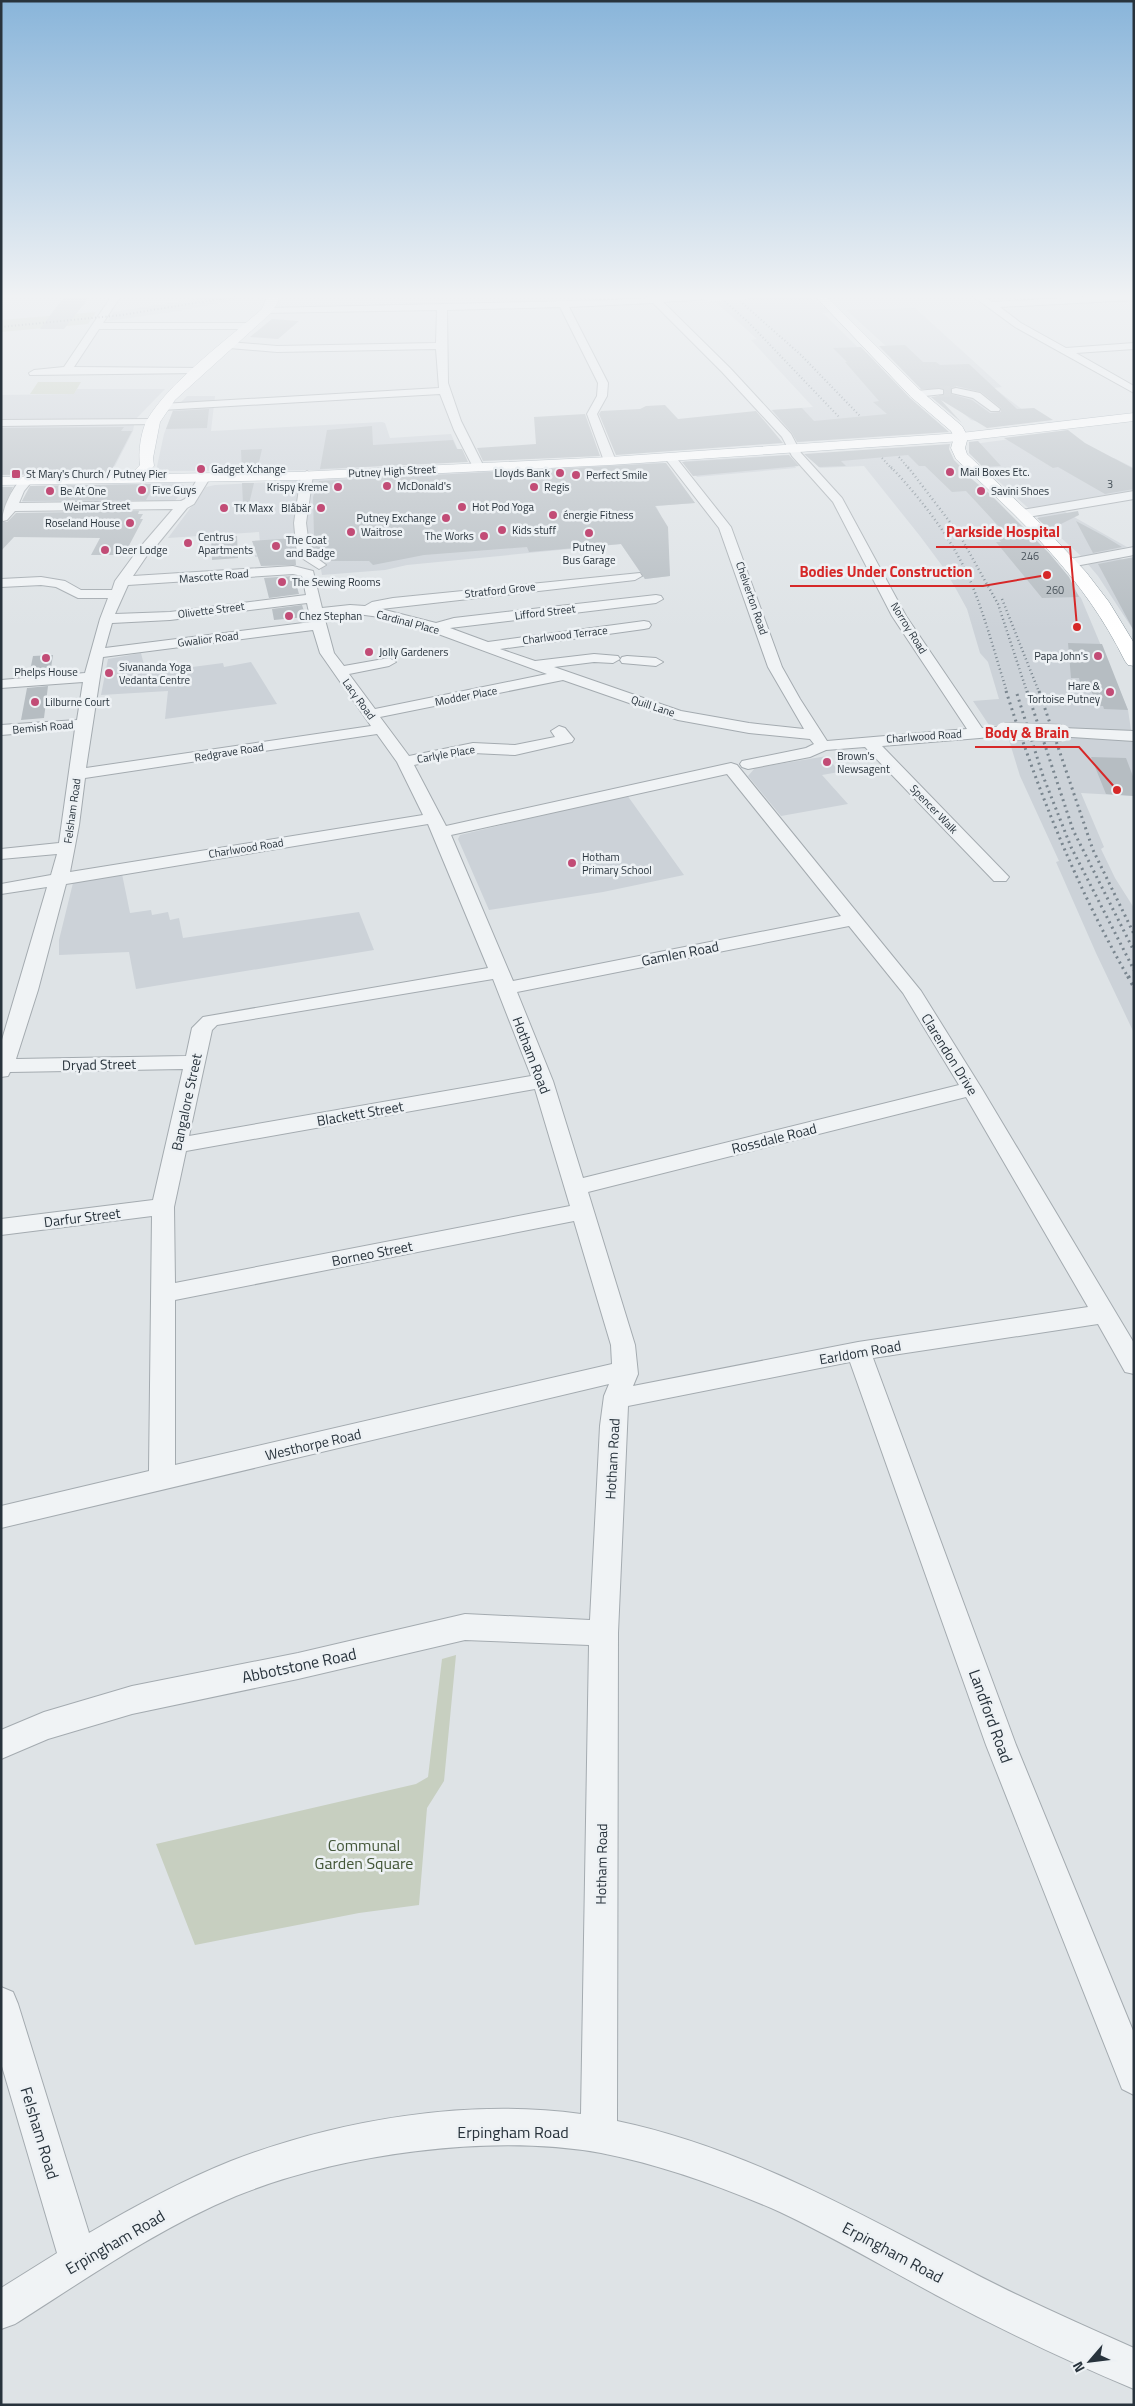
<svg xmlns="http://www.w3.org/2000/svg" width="1135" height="2406" viewBox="0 0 1135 2406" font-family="'Titillium Web',sans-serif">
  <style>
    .built { fill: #ccd2d8 }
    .green { fill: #c7cfc0 }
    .building { fill: #b6bdc2; fill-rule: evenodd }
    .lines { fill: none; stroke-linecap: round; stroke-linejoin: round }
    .minor-tunnel { stroke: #bac0c4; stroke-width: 11; stroke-dasharray: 11 5; stroke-linecap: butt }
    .minor-casing { stroke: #a4abb0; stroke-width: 2 }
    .major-casing { stroke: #9ea9b1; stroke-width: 1 }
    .highway-casing { stroke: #86939b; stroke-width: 1 }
    .minor { fill: #f0f3f5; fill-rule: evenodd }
    .major { fill: #fff; fill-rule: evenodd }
    .highway { fill: #fff; fill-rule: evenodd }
    .rail-far3 { stroke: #79858e; stroke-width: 2; stroke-dasharray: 1 2.5; stroke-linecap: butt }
    .rail-far2 { stroke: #79858e; stroke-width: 2.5; stroke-dasharray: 1 3; stroke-linecap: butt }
    .rail-far1 { stroke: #79858e; stroke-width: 3; stroke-dasharray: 2 4; stroke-linecap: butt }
    .rail { stroke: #79858e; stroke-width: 4; stroke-dasharray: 2.5 5; stroke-linecap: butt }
    .minor-bridge-far1-casing { stroke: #a4abb0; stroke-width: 11; stroke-linecap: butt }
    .minor-bridge-casing { stroke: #a4abb0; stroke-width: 18; stroke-linecap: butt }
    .minor-bridge-far1 { stroke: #f0f3f5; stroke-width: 11 }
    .minor-bridge { stroke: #f0f3f5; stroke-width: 17 }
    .poi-dot { fill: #c24c76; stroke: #edf1f4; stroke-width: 2 }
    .labels { text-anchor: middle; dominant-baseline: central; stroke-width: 5; stroke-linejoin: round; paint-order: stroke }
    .far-poi-label { font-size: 11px; fill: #28333c; stroke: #edf1f4; text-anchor: start }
    .far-street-label { font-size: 11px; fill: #28333c; stroke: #edf1f4 }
    .number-label { font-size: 11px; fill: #4c565e }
    .street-label { font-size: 14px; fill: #28333c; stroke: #edf1f4 }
    .near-street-label { font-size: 16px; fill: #28333c; stroke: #edf1f4 }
    .near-park-label { font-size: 16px; fill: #435637; stroke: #edf1f4 }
    .leader { fill: none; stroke: #d62828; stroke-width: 2 }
    .callout-dot { fill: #d62828; stroke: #edf1f4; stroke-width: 2 }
    .callout-label { font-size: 15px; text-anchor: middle; font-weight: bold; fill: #d62828; stroke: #edf1f4; stroke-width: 5; stroke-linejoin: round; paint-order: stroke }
  </style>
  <rect width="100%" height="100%" fill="#dee3e6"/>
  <path class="built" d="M224 294H259L260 295 179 311 108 321 114 312Z
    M700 294H807L830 312 823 313 941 429 798 442 771 410 813 407 751 340 757 339 713 299Z
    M915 308 1002 387 994 388 1023 410 979 422 971 420 916 373 846 310Z
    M77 389H165L135 420 133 431 115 466 105 470 1 456V395L74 394Z
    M187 396H215L211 431 382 422 385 423 390 438 451 434 463 461 320 470 156 471 164 434 173 410Z
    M1062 432 1107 459 1114 458 1134 468V490L1053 505 1127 547 1108 551 1134 567V631L1098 576 1081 556 982 466 971 452 976 445 981 443Z
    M937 450 985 490 1081 598 1128 710 1134 750V796L1081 793 1104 847 1101 849 1115 878 1134 908V1033L1096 953 1056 862 1059 861 1020 776 1009 740 999 725H989L973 701 999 699 988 662 980 653 967 609 956 589 943 567 920 536 864 466 820 468 807 455Z
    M786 455 796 468 697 477 684 461Z
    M662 462 665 463 695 503 656 506 661 516 647 517 668 551 670 576 645 579 621 544 407 565 385 570 322 575 318 553 255 557V555L261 554 259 532 168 538 206 487 215 485Z
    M178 483 186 486 175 501 23 503 22 501 32 486Z
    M141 653 146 673 223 663 224 667 251 662 277 704 165 719 168 691 101 695 108 659Z
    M827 756 839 772 822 775 848 804 781 816 748 776 755 768Z
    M627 795 684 875 603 892 489 910 458 839 460 835Z
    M122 874 130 913 151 910 152 915 168 912 170 920 179 918 183 938 359 912 374 950 136 989 129 952 59 955V940L73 883Z"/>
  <path class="green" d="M96 312 88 324 1 332V320Z
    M38 382H81L74 394H30Z
    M456 1655 444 1781 427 1808 419 1905 359 1913 195 1945 156 1844 416 1784 428 1777 442 1659Z"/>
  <path class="building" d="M66 294H92L64 329H40Z
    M272 319 299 321 278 339 250 337Z
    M905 345 923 362H936L940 365 969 364 1017 409 1034 408 1053 420 987 428 941 400 962 423 931 397 944 395V389H921L879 346ZM956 386 981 392 1001 408V412L990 413 972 400 951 394V388Z
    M861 347 910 398 949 432 797 442 792 433 772 410 802 408 814 421 887 414 873 402 879 401 845 362H847L833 348Z
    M665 405 678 419 756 411 783 443 616 455 599 414 601 411 640 409 646 406Z
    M209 409 207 428 166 429 173 411Z
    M585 414 600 456 483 461 477 448 536 444 534 417Z
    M372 426 373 445 453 440 457 449H462L468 462 320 469 327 430Z
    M124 427 121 431H132L110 473 1 475V428Z
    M1068 430 1085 443 1134 469V489L1105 494 1058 467 1053 468 1004 438Z
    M978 441 1001 466 983 467 969 453V442Z
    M950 444 949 449 954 460 962 468H958L990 494 1049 553 1069 577 1079 597 1042 598 996 542H1001L993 533 1004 532 966 491 952 492 925 466H919L908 455 841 461 846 466 819 467 804 454Z
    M262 449 257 471H242L241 450Z
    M789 455 799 466 693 476 682 462Z
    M666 463 695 503 655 506 668 527 670 576 645 579 621 544 529 552 527 547 424 555 373 565 369 561H330L319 558 312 552 310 536H314L313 497 319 481Z
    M242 483H254L249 504 243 503Z
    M155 484 146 500 22 501 30 486Z
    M1 487H13L1 514Z
    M139 511 138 514H143L140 519H143L124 555H91L100 538 14 537 1 551V521L7 522 16 513Z
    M1078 511 1079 515 1049 530 1037 518Z
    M1076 521 1104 536 1122 547 1093 553Z
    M237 536 238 558 212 560 211 538Z
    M294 538 296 565 261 566 252 541Z
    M1134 557V631L1098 564Z
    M293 576 297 577 298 583H296L299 594 269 598 264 578Z
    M302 605 306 617 274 620 272 609Z
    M1068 643 1102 644 1128 710 1104 709 1103 706H1097L1090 687 1081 688 1079 678H1071Z
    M53 655 50 674 29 676 33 656Z
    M48 686 44 718 21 720 27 688Z
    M1091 757 1126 758 1134 779V796L1106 794Z"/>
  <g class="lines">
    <path class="minor-tunnel" d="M939 392 956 391"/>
    <g class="minor-casing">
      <path id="minor" d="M113 294H122L103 323H251L256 326 251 329H99L74 367 204 368 205 370 200 373 30 375 29 373 34 370 64 367Z
        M645 294H654L657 297 712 294V298L709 299 663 302 730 368 791 434 801 453 842 498 906 616 982 728 1004 726 1012 731 1004 736 882 746 1009 877 1006 881H994L865 747 826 750 810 757 748 769 742 767 740 764 742 761 806 748 814 744 810 739 749 733 678 720 563 680 380 717 409 756 473 743 515 745 555 737 551 731 559 726 565 728 574 739 572 742 515 755 473 753 414 765 446 826 731 763 737 765 921 991 982 1089 1134 1343V1374L1125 1372 1098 1324 873 1358 1016 1745 1134 2033V2095L1122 2089 986 1745 850 1362 628 1406 618 1633 617 2121C741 2147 851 2209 962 2267 1018 2297 1076 2322 1134 2348V2389C1067 2361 1000 2329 936 2295 884 2267 833 2237 780 2212 723 2187 662 2165 601 2153 490 2133 340 2154 236 2196 157 2229 86 2279 15 2324L1 2329V2288L57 2253 1 2063V1987L13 1992 18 2004 89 2233C135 2206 181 2181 231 2161 337 2120 468 2098 581 2114L589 1645 465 1640 298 1679 132 1714 48 1739 1 1759V1730L44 1712 132 1686 298 1653 465 1614 590 1620 600 1426 604 1396 609 1384 1 1528V1506L149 1471 152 1216 1 1235V1219L153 1200 183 1069 10 1072 8 1076 1 1077V1043L47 887 1 894V884L51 875 57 854 1 859V849L59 843 75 729 1 735V725L77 720 83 682 1 688V680L85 673 100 619 108 598H78L56 587 41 585 1 587V579L41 577 65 581 81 590H112L115 581 137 551 142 550V545L173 509 15 511 7 520 3 521C0 512 16 478 28 475L34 479 24 491 19 503 181 501 185 499 200 475H208L210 478 194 504 187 508 152 551 147 552 148 554 133 576 293 566 313 571 322 608 350 605 365 606 372 602 393 598 640 573 642 576 635 580 381 609 436 623 454 618 656 595 661 596 663 599 656 603 450 628 488 642 644 621 649 622 651 625 649 628 644 629 500 649 535 661 594 654 618 656 620 659 613 663 594 662 554 667 681 711 749 723 804 729 768 667 719 528 664 457 670 454 674 455 731 527 782 667 800 699 827 741 967 729 892 616 833 502 792 456 782 437 722 372 653 303 569 307 608 383 607 396 597 414 616 461 610 464 604 461 587 414 597 396 598 383 560 307 447 310 448 383 461 421 484 467 478 471 474 469 454 430 440 394 162 410 157 407 162 404 439 388 436 349 277 352 229 348 224 345 229 342 277 346 436 343 437 310 264 313V309L267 308 613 300 648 298ZM293 574 302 576 306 595 170 612 115 614 128 585ZM307 603 311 622 105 648 112 623 170 620ZM350 613 387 618 422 628 547 674 375 709 349 674 389 666 396 662 389 658 344 666 334 653 324 616ZM313 630 320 653 371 726 86 768 103 657ZM377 734 397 762 423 815 70 872 79 825 85 778ZM727 774 841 916 513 981 451 835ZM428 824 488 968 203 1017 192 1028 186 1056 16 1059 38 990 66 884ZM849 926 903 993 959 1085 583 1178 553 1081 517 992ZM493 979 531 1076 189 1136 212 1030 217 1025ZM535 1089 570 1206 175 1283 174 1207 186 1151ZM966 1097 1088 1307 858 1342 633 1386 638 1374 635 1345 588 1192ZM574 1221 611 1345 612 1364 175 1465V1300Z
        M970 294H980L992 302 1134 294V300L1000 307 1021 323 1066 348 1134 343V349L1076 353 1134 386V393L1015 327Z
        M956 388 980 393 1000 409 999 411H991L973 398 952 393V389Z
        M939 389 943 390V394L916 397 911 394 916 391Z
        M153 419 159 422 157 424 1 426V420Z
        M307 471 313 475 306 523 310 553 326 565 319 569 297 555 294 523 301 475Z
        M1134 491V499L1022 518 1016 514 1022 510Z
        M1134 547V555L1070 567 1063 563 1070 559Z
        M627 656 656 658 663 662 656 666 622 663 620 660 622 657Z
        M1062 728 1134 731V741L1056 736 1054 733Z"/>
    </g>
    <g class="major-casing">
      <path id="major" d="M268 294H279L278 302 271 313 175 400 160 422 153 458 154 466 147 474 297 472 610 457 961 433 1134 413V421L961 441 610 465 297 480 1 485V477L131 474 140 465C138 453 141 431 147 420 169 382 228 339 262 309Z"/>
    </g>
    <g class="highway-casing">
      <path id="highway" d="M813 294H824L921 391 962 426 968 437 965 448 967 454 1040 523 1086 572 1109 602 1134 643V666L1128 665 1125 661C1083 576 1024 523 956 459L951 448 954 437 951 431 911 397Z"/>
    </g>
    <use href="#minor" class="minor"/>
    <use href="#major" class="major"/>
    <use href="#highway" class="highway"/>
    <path class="rail-far3" d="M717 294 749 323 839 417
      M732 294 801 355 860 416
      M1 327 122 315 250 294
      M899 457 909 469
      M882 458 892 469"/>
    <path class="rail-far2" d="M891 467C924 502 957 545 974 590 987 623 996 658 1007 692
      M908 467 959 534 998 604 1027 692
      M1002 599 1039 692"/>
    <path class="rail-far1" d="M1006 691C1038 791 1076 886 1128 977
      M1027 691 1073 830 1134 951
      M1039 691 1093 850 1134 934
      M1017 694 1043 776 1071 847 1134 970"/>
    <path class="rail" d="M1128 976 1134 987"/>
    <g class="minor-bridge-far1-casing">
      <path id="minor-bridge-far1" d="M709 296 743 294"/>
    </g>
    <g class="minor-bridge-casing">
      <path id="minor-bridge" d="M1004 731 1062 733"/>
    </g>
    <use href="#minor-bridge-far1" class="minor-bridge-far1"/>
    <use href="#minor-bridge" class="minor-bridge"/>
  </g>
  <linearGradient id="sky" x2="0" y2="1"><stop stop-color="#89b5da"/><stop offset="0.47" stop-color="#f0f2f4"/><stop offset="1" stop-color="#f0f2f4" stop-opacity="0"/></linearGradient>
  <rect width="1135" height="630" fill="url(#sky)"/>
  <g class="poi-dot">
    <circle cx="201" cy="469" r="5"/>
    <circle cx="950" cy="472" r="5"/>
    <circle cx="560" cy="473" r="5"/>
    <rect x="11" y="469" width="10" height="10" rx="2.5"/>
    <circle cx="576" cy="475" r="5"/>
    <circle cx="387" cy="486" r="5"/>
    <circle cx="338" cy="487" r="5"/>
    <circle cx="534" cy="487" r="5"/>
    <circle cx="142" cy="490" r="5"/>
    <circle cx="50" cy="491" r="5"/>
    <circle cx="981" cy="491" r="5"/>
    <circle cx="462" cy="507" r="5"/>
    <circle cx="224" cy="508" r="5"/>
    <circle cx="321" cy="508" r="5"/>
    <circle cx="553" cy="515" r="5"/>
    <circle cx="446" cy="518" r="5"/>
    <circle cx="130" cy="523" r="5"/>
    <circle cx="502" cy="530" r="5"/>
    <circle cx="351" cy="532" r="5"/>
    <circle cx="589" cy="533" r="5"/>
    <circle cx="484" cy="536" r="5"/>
    <circle cx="188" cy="543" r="5"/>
    <circle cx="276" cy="546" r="5"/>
    <circle cx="105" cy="550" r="5"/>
    <circle cx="282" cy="582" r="5"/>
    <circle cx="289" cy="616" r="5"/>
    <circle cx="369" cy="652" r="5"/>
    <circle cx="1098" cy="656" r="5"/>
    <circle cx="46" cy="658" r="5"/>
    <circle cx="109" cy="673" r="5"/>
    <circle cx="1110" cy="692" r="5"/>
    <circle cx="35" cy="702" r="5"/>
    <circle cx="827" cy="762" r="5"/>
    <circle cx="572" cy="863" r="5"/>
  </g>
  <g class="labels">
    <g class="far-poi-label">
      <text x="211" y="469">Gadget Xchange</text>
      <text x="960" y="472">Mail Boxes Etc.</text>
      <text x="550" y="473" text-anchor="end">Lloyds Bank</text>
      <text x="26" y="474">St Mary's Church / Putney Pier</text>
      <text x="586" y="475">Perfect Smile</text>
      <text x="397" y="486">McDonald's</text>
      <text x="328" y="487" text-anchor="end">Krispy Kreme</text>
      <text x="544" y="487">Regis</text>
      <text x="152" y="490">Five Guys</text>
      <text x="60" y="491">Be At One</text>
      <text x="991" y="491">Savini Shoes</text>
      <text x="472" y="507">Hot Pod Yoga</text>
      <text x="234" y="508">TK Maxx</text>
      <text x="311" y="508" text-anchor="end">Blåbär</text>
      <text x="563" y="515">énergie Fitness</text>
      <text x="436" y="518" text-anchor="end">Putney Exchange</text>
      <text x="120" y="523" text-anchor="end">Roseland House</text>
      <text x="512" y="530">Kids stuff</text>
      <text x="361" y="532">Waitrose</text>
      <text x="474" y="536" text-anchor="end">The Works</text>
      <text x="198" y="537">Centrus<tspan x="198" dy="13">Apartments</tspan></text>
      <text x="286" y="540">The Coat<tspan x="286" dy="13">and Badge</tspan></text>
      <text x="589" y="547" text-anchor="middle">Putney<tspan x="589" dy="13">Bus Garage</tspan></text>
      <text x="115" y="550">Deer Lodge</text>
      <text x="292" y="582">The Sewing Rooms</text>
      <text x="299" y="616">Chez Stephan</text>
      <text x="379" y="652">Jolly Gardeners</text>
      <text x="1088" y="656" text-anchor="end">Papa John's</text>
      <text x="119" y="667">Sivananda Yoga<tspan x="119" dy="13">Vedanta Centre</tspan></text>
      <text x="46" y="672" text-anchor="middle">Phelps House</text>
      <text x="1100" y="686" text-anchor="end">Hare &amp;<tspan x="1100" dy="13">Tortoise Putney</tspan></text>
      <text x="45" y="702">Lilburne Court</text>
      <text x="837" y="756">Brown's<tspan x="837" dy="13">Newsagent</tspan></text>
      <text x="582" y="857">Hotham<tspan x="582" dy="13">Primary School</tspan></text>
    </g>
    <g class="far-street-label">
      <text transform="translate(392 471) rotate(-3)">Putney High Street</text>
      <text transform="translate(97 506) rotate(-1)">Weimar Street</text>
      <text transform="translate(214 576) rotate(-5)">Mascotte Road</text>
      <text transform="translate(500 590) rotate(-6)">Stratford Grove</text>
      <text transform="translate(752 598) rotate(71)">Chelverton Road</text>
      <text transform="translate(211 610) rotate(-7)">Olivette Street</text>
      <text transform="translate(545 612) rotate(-7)">Lifford Street</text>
      <text transform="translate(408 622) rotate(15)">Cardinal Place</text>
      <text transform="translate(909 628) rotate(58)">Norroy Road</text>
      <text transform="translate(565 635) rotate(-7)">Charlwood Terrace</text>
      <text transform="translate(208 639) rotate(-7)">Gwalior Road</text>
      <text transform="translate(466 696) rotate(-11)">Modder Place</text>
      <text transform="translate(359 699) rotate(54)">Lacy Road</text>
      <text transform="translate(653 706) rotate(18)">Quill Lane</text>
      <text transform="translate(43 727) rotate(-5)">Bemish Road</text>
      <text transform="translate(924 736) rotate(-4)">Charlwood Road</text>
      <text transform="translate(229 752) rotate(-9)">Redgrave Road</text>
      <text transform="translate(446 754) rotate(-10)">Carlyle Place</text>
      <text transform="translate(934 809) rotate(46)">Spencer Walk</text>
      <text transform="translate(72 811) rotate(-82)">Felsham Road</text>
      <text transform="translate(246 848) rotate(-9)">Charlwood Road</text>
    </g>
    <g class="number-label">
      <text x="1110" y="484">3</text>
      <text x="1030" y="556">246</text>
      <text x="1055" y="590">260</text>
    </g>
    <g class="street-label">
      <text transform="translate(680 953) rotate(-11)">Gamlen Road</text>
      <text transform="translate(950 1054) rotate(58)">Clarendon Drive</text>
      <text transform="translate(532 1055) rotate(69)">Hotham Road</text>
      <text transform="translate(99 1064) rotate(-1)">Dryad Street</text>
      <text transform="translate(186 1102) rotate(-78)">Bangalore Street</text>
      <text transform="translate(360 1113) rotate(-10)">Blackett Street</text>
      <text transform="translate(774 1138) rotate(-14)">Rossdale Road</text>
      <text transform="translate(82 1217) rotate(-7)">Darfur Street</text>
      <text transform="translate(372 1253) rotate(-11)">Borneo Street</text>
      <text transform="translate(860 1352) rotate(-10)">Earldom Road</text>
      <text transform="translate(313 1444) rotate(-13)">Westhorpe Road</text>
      <text transform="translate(612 1459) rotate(-87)">Hotham Road</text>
      <text transform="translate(601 1864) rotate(-89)">Hotham Road</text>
    </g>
    <g class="near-street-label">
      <text transform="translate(299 1665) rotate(-12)">Abbotstone Road</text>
      <text transform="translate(991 1716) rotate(70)">Landford Road</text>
      <text x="513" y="2132">Erpingham Road</text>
      <text transform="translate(40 2133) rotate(73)">Felsham Road</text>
      <text transform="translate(115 2242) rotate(-30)">Erpingham Road</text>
      <text transform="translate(893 2252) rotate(28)">Erpingham Road</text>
    </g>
    <g class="near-park-label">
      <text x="364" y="1845">Communal<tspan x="364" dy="18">Garden Square</tspan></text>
    </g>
  </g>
  <path class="leader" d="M1077 627L1070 547H936M1047 575L983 586H790M1117 790L1079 747H975"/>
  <g class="callout-dot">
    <circle cx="1077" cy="627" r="5"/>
    <circle cx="1047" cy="575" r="5"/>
    <circle cx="1117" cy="790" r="5"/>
  </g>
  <g class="callout-label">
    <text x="1003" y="537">Parkside Hospital</text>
    <text x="886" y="577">Bodies Under Construction</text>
    <text x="1027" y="738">Body &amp; Brain</text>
  </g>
  <rect width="1135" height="2406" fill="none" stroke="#28333c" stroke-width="5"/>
  <g transform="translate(1090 2361) rotate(242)" stroke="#edf1f4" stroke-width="4" paint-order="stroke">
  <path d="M0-4L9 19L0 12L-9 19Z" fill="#28333c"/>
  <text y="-8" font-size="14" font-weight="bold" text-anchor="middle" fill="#28333c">N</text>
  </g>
</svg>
